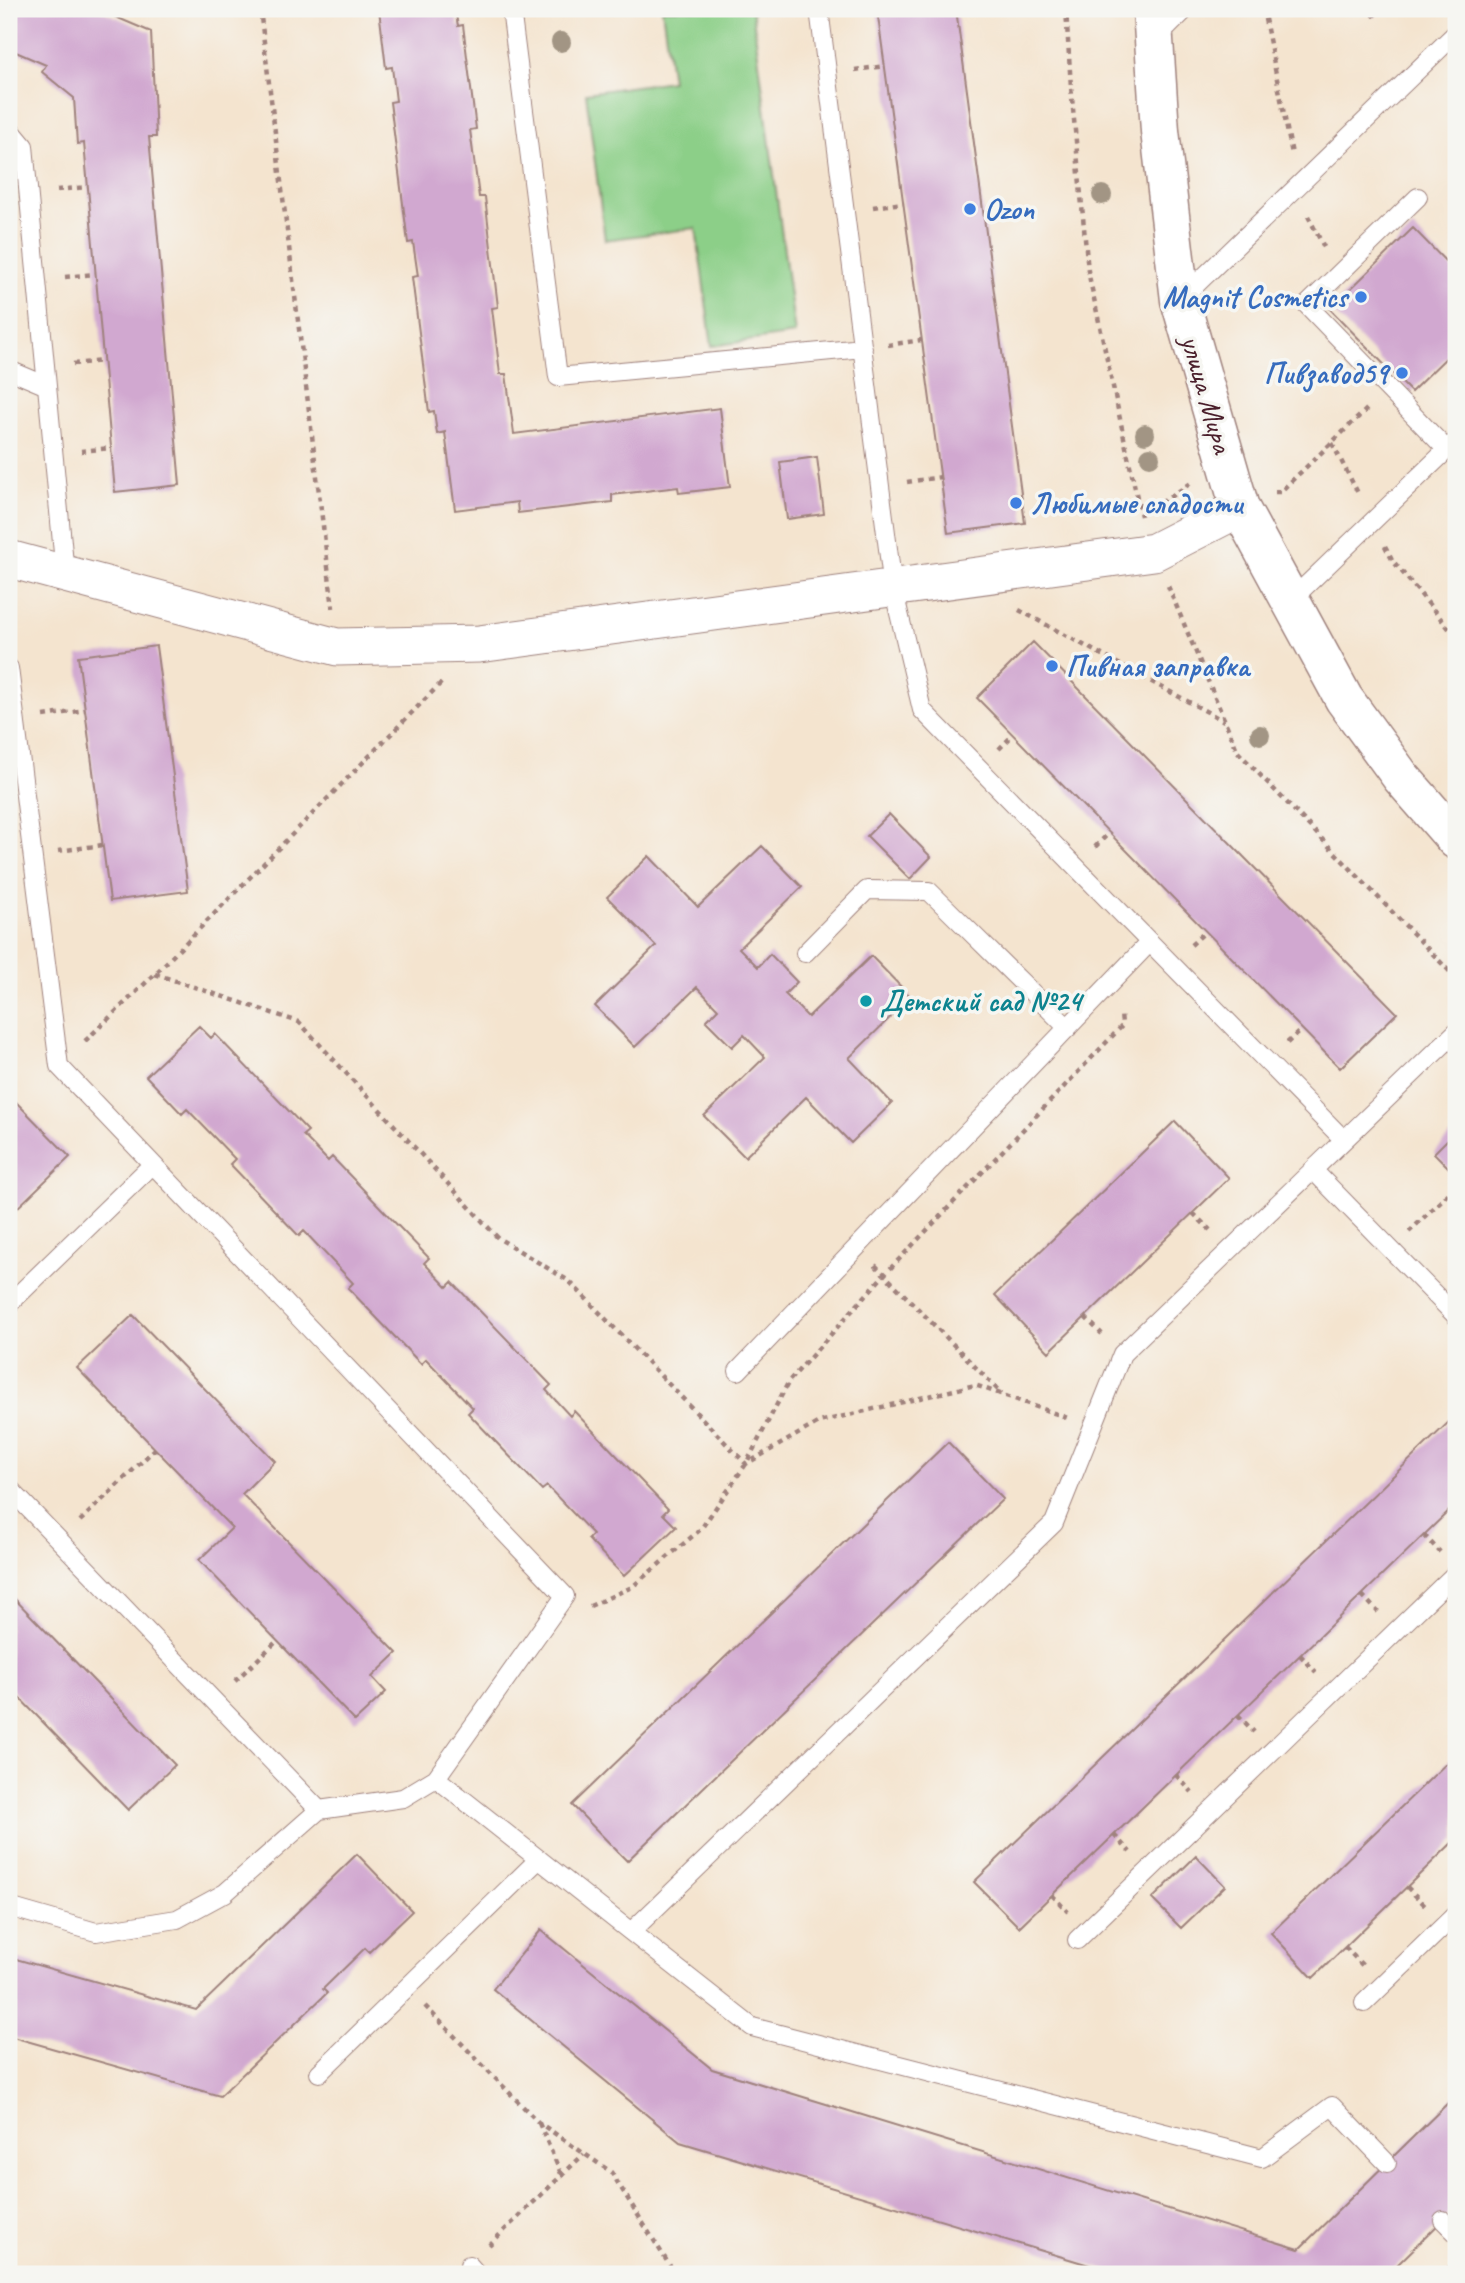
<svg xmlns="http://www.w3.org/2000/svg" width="1465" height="2283" viewBox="0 0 1465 2283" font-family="Caveat,sans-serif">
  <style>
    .green { fill: #8ccf88; stroke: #6b775a; stroke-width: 2 }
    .building { fill: #d1a8d0 }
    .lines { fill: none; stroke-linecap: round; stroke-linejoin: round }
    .service-casing { stroke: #9f827d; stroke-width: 20 }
    .minor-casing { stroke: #9f827d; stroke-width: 39 }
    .tertiary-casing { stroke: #9f827d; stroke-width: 41 }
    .path { stroke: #9f827d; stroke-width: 4.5; stroke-dasharray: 5 5; stroke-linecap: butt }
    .service { stroke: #fff; stroke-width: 18 }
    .minor { stroke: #fff; stroke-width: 37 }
    .tertiary { stroke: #fff; stroke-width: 38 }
    .tree { fill: #a29584 }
    .shop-dot { fill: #3f7fe0; stroke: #f6f6f2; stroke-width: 2.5 }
    .culture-dot { fill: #0f9aa8; stroke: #f6f6f2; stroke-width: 2.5 }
    .labels { text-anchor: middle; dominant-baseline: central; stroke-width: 7; stroke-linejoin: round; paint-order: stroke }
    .shop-label { font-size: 30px; font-weight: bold; fill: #366cbe; stroke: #f6f6f2; text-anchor: start }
    .street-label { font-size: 30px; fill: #4a1f2b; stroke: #f6f6f2 }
    .culture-label { font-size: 30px; font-weight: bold; fill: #0d838f; stroke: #f6f6f2; text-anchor: start }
  </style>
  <rect width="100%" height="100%" fill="#f6f6f2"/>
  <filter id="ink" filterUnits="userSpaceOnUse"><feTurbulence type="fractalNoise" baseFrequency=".0143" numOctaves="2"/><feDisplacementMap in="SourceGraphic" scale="14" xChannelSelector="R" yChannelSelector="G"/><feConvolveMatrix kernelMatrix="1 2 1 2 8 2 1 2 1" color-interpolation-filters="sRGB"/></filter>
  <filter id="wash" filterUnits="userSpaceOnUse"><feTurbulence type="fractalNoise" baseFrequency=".00686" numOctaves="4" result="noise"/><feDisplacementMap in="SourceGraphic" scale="28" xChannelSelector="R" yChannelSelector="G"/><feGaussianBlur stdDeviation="1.57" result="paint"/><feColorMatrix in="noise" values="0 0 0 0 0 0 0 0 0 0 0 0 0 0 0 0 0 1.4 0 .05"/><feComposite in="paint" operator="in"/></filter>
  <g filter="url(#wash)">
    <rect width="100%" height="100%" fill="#f4e4cf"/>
    <path class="green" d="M662 9H752L795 334 712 346 696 228 605 240 586 93 672 81Z"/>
    <g id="blocks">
      <path class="building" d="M9 9H97L151 32 156 137H149L180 485 115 492 84 143 77 144 74 98 42 72 46 65 9 49Z
        M379 9H455L458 26 463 25 476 129 470 130 479 197H485L498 307 492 308 500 374H506L514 434 720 408 730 487 679 493 678 487 612 495V502L518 513 517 502 455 510 445 432 437 434 434 411 429 412 412 277 418 276 413 242 408 243 390 102 396 101 392 67 386 68Z
        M877 9H956L1025 523 948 533Z
        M1366 9H1383L1374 17Z
        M1413 228 1456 272V348L1411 392 1330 309Z
        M817 457 824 514 787 519 780 462Z
        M1033 642 1397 1013 1340 1068 977 698Z
        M156 646 188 891 110 901 78 656Z
        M889 814 931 857 910 879 867 836Z
        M762 846 802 887 739 948 758 967 770 954 797 982 785 994 808 1017 871 956 911 997 849 1058 892 1103 851 1143 806 1097 745 1157 704 1116 765 1057 744 1035 732 1047 706 1021 718 1009 697 987 635 1047 595 1006 656 946 607 897 649 856 698 907Z
        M199 1026 211 1038 215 1034 308 1131 303 1135 328 1161 332 1157 429 1258 424 1263 447 1287 452 1282 551 1385 546 1390 570 1416 574 1411 668 1509 663 1514 676 1527 624 1576 588 1539 593 1534 547 1486 542 1490 468 1413 473 1408 426 1359 421 1364 348 1288 353 1283 304 1231 299 1236 230 1164 235 1159 187 1109 182 1114 146 1076Z
        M14 1100 70 1157 9 1216V1105Z
        M1175 1121 1229 1178 1049 1352 995 1295Z
        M1456 1131V1175L1434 1153Z
        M133 1315 275 1461 242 1494 397 1653 372 1677 386 1692 355 1721 199 1560 232 1528 77 1368Z
        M1456 1415V1504L1019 1927 974 1882Z
        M948 1442 1003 1499 627 1861 572 1805Z
        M9 1593 175 1765 128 1810 9 1687Z
        M1456 1754V1839L1313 1978 1271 1933Z
        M357 1854 412 1911 369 1952 365 1948 323 1989 327 1993 220 2096 9 2036V1957L196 2010Z
        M1196 1856 1225 1886 1181 1928 1152 1899Z
        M541 1930 712 2069 1299 2249 1456 2095V2207L1388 2274H1119L680 2142 493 1989Z"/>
    </g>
  </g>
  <g filter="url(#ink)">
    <use href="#blocks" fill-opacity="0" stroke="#9f827d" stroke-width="2"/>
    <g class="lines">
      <g class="service-casing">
        <path id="service" d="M511 9 558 377 863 348
          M819 9 893 588 922 710 1344 1140
          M1156 39 1186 9
          M9 128 24 146 65 574
          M1418 197 1307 305 1447 450
          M1180 300 1456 33
          M9 370 47 386
          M1289 602 1456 441
          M9 668 59 1066 565 1596 436 1778 403 1798 319 1810 9 1488
          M805 953 867 890 929 891 1068 1028
          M1313 1170 1456 1316
          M9 1304 152 1165
          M738 1371 1150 942
          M436 1778 631 1932 1054 1523 1122 1354 1456 1032
          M9 1907 96 1932 177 1919 225 1893 319 1810
          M631 1932 752 2027 1262 2158 1332 2106 1387 2163
          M1077 1940 1456 1573
          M1364 2003 1456 1914
          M319 2073 539 1859
          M1443 2220 1456 2233
          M469 2265 477 2274
          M1454 2274 1456 2272"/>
      </g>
      <g class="minor-casing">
        <path id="minor" d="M9 559 337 647 479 644 1154 552 1240 508"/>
      </g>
      <g class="tertiary-casing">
        <path id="tertiary" d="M1152 9 1160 131 1180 300 1240 508 1344 699 1401 777 1456 840"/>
      </g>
      <path class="path" d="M260 9 333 608
        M1066 9 1071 87 1088 271 1141 516
        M1263 9 1292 154
        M855 70 885 66
        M57 190 88 187
        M873 207 903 203
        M1308 216 1325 249
        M65 277 96 274
        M888 345 922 340
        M73 364 104 361
        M1332 443 1359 495
        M81 451 112 448
        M907 482 941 477
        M1275 492H1280L1369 407
        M1161 503 1194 481
        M1385 546 1393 561 1456 637
        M1168 586 1238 752 1456 978
        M1019 610 1224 721
        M44 716 85 710
        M999 749 1013 735
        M1095 847 1109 833
        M58 851 103 845
        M1191 945 1206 931
        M155 974 299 1022 498 1238 569 1281 746 1464 819 1422 975 1385 1068 1418
        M85 1041 155 974 442 682
        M1287 1043 1302 1029
        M1449 1193 1456 1200
        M1193 1213 1210 1230
        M1409 1232 1456 1186
        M875 1265 1002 1394
        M1085 1317 1102 1334
        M80 1521 155 1449
        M1424 1535 1440 1552
        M1362 1595 1378 1612
        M590 1606 632 1587 701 1529 746 1464 789 1381 885 1274 1122 1026 1121 1012
        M1300 1655 1316 1672
        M235 1681 277 1641
        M1238 1715 1254 1732
        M1176 1775 1192 1792
        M1114 1835 1130 1852
        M1407 1887 1426 1906
        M1052 1895 1068 1912
        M1345 1947 1364 1967
        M425 2006 538 2122 611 2172 675 2274
        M539 2123 562 2176
        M489 2245 584 2154"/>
      <use href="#service" class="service"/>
      <use href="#minor" class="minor"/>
      <use href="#tertiary" class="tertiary"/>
    </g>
    <g class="tree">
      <circle cx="561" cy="42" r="10"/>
      <circle cx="1102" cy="195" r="10"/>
      <circle cx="1145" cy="434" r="10"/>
      <circle cx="1150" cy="457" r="10"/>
      <circle cx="1260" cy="735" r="10"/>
    </g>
  </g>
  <g class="shop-dot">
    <circle cx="970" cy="209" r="7"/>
    <circle cx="1361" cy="297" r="7"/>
    <circle cx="1402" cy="373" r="7"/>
    <circle cx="1016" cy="503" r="7"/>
    <circle cx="1052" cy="666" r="7"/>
  </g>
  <circle class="culture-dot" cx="866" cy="1001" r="7"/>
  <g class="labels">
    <g class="shop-label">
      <text x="984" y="209">Ozon</text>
      <text x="1347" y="297" text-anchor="end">Magnit Cosmetics</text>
      <text x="1388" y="373" text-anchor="end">Пивзавод59</text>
      <text x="1030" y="503">Любимые сладости</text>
      <text x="1066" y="666">Пивная заправка</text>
    </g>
    <g class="street-label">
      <text transform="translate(1207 394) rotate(74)">улица Мира</text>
    </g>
    <g class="culture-label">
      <text x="880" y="1001">Детский сад №24</text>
    </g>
  </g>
  <rect width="1465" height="2283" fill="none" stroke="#f6f6f2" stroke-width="35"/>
</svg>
